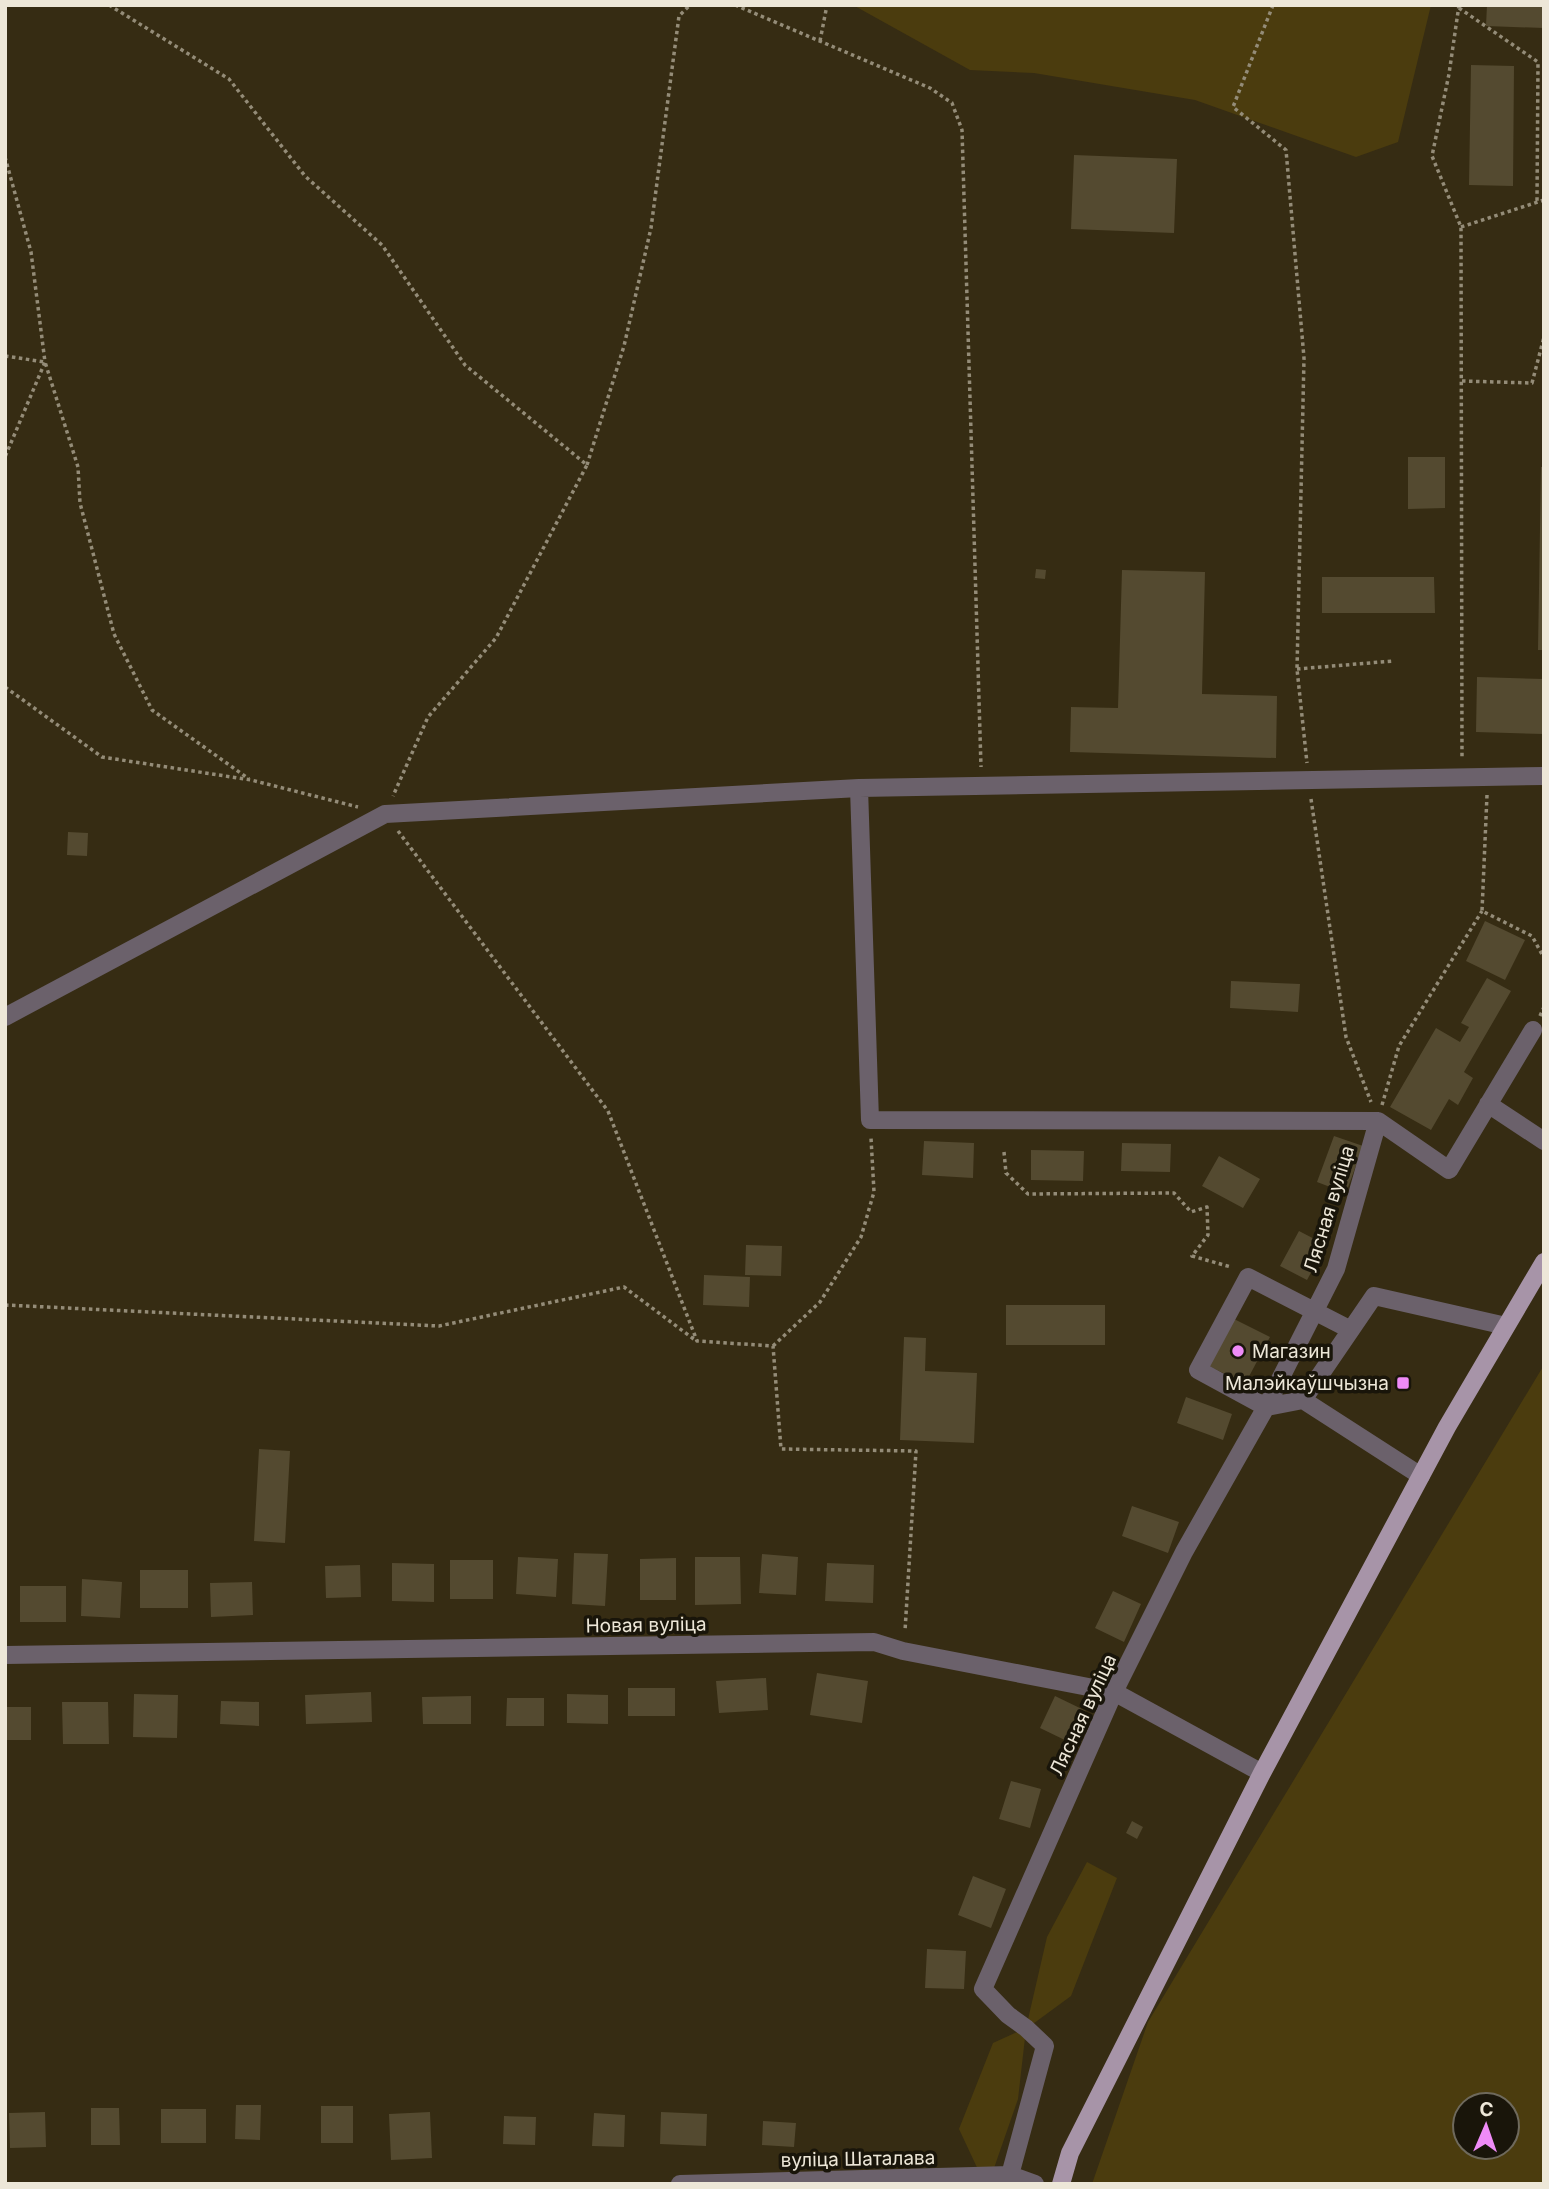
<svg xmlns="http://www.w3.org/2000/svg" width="1549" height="2189" viewBox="0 0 1549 2189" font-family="Inter,sans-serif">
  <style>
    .green { fill: #4b3c0e; fill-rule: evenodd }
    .building { fill: #544a30 }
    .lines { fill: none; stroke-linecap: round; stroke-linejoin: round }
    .path { stroke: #948c78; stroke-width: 3.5; stroke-dasharray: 3.5 3.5; stroke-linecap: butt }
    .minor { stroke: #6b616b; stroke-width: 18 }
    .major { stroke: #a794a8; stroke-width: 18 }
    .poi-dot { fill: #ef8bf7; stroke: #19150a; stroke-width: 2.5 }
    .labels { text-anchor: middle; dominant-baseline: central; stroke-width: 7; stroke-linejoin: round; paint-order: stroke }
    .street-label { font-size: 19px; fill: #ede7d8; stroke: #19150a }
    .poi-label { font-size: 19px; fill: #ede7d8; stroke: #19150a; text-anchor: start }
  </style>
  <rect width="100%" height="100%" fill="#362c13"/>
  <path class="green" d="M853 5H1431L1398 142 1356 157 1195 100 1034 73 970 70Z
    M1544 1365V2184H1092L1148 2022ZM1465 2105H1507V2147H1465Z
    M1087 1862 1117 1878 1071 1996 1026 2029 1018 2099 993 2171 981 2176 959 2129 993 2043 1026 2028 1047 1937Z"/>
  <path class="building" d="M1487 5H1544V28L1486 26Z
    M1471 65 1514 66 1513 186 1469 185Z
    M1074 155 1177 159 1174 233 1071 229Z
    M1408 457H1445V508L1408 509Z
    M1541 467H1544V650H1538Z
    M1036 569 1046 570 1045 579 1035 578Z
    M1122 570 1205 572 1202 694 1277 696 1276 758 1070 752 1071 707 1118 708Z
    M1322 577H1434L1435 613H1322Z
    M1477 677 1544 679V734L1476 732Z
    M68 832 88 833 87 856 67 855Z
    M1485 921 1525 940 1505 980 1466 961Z
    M1487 978 1511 991 1464 1072 1473 1078 1458 1105 1449 1099 1431 1130 1390 1107 1436 1028 1460 1042 1469 1027 1461 1023Z
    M1231 981 1300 984 1298 1012 1230 1008Z
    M1334 1136 1363 1146 1346 1193 1317 1182Z
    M924 1141 974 1143 973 1178 922 1175Z
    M1122 1143 1171 1144 1170 1172 1121 1171Z
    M1031 1150 1084 1151 1083 1181 1031 1180Z
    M1219 1156 1260 1179 1243 1208 1202 1186Z
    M1299 1231 1326 1245 1307 1280 1280 1266Z
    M746 1245 782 1246 781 1276 745 1275Z
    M704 1275 750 1277 749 1307 703 1305Z
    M1006 1305H1105V1345H1006Z
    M1232 1318 1270 1337 1245 1384 1207 1365Z
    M904 1337 926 1338 925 1371 977 1373 974 1443 900 1440Z
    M1186 1397 1232 1414 1223 1440 1177 1423Z
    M259 1449 290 1451 285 1543 254 1541Z
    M1132 1506 1179 1522 1168 1553 1122 1536Z
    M574 1553 608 1554 605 1606 572 1604Z
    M762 1554 798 1557 796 1595 759 1593Z
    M518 1557 558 1559 556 1597 516 1594Z
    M695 1557H740L741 1604 695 1605Z
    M676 1558V1600H640V1559Z
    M450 1560H493V1599H450Z
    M392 1563 434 1564V1602L392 1601Z
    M827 1563 874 1565 873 1603 825 1601Z
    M360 1565 361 1597 326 1598 325 1566Z
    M140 1570H188V1608H140Z
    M82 1579 122 1582 120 1618 81 1616Z
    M252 1582 253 1615 211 1617 210 1583Z
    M20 1586H66V1622H20Z
    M1113 1591 1141 1604 1124 1642 1095 1628Z
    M817 1673 868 1681 862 1723 810 1715Z
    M766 1678 768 1710 719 1713 716 1681Z
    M628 1688H675V1716H628Z
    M371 1692 372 1722 306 1724 305 1695Z
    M134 1694 178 1695 177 1738 133 1737Z
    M567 1694 608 1695V1724L567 1723Z
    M471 1696V1724H423L422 1697Z
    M1055 1696 1086 1711 1071 1743 1040 1728Z
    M507 1698H544V1726H506Z
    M221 1701 259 1702V1726L220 1724Z
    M62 1702H108L109 1744H63Z
    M5 1707H31V1740H5Z
    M1011 1781 1041 1789 1030 1828 999 1819Z
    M1132 1821 1143 1827 1137 1839 1126 1833Z
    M973 1876 1006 1889 991 1928 958 1915Z
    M927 1949 966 1951 964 1989 925 1988Z
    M236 2105H261L260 2140 235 2139Z
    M321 2106H353V2143H321Z
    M91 2108H119L120 2145H91Z
    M161 2109H206V2143H161Z
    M45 2112 46 2147 10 2148 9 2113Z
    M430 2112 432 2158 391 2160 389 2114Z
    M661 2112 707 2114 706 2146 660 2144Z
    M594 2113 625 2115 624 2147 592 2146Z
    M504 2116 536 2117 535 2145 503 2144Z
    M763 2121 796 2123 794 2147 762 2145Z"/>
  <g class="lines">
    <path class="path" d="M109 5 229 79 305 176 382 245 465 365 587 465 496 638 428 717 393 796
      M735 5 930 88 952 103 962 130 981 767
      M1273 5 1233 107 1286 150 1304 358 1297 669 1307 763
      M1459 5 1449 74 1432 156 1461 227 1462 758
      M1459 8 1538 62 1537 202
      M820 41 827 5
      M5 157 31 252 45 362 5 457
      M1461 227 1544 200
      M5 356 45 362 78 467 80 503 114 634 152 710 249 779
      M1462 381 1532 383 1544 337
      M587 465 624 346 651 228 679 16 690 5
      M1297 669 1393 661
      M5 687 102 757 251 780 358 807
      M1487 795 1482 911 1532 936 1544 958
      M1311 799 1346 1037 1371 1102
      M398 831 608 1111 697 1341 773 1346 781 1449 916 1451 905 1631
      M1540 1016 1544 1007
      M1382 1105 1399 1046 1482 911
      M1004 1152 1006 1173 1028 1194 1174 1193 1191 1212 1207 1207 1208 1235 1192 1256 1231 1267
      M5 1305 439 1326 624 1287 695 1340
      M773 1346 820 1302 861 1237 874 1192 871 1138"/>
    <path class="minor" d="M859 788 870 1120 1378 1121 1336 1269 1266 1407 1184 1552 1114 1692 983 1989 1008 2015 1026 2028 1045 2046 1010 2175
      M5 1017 385 814 859 788 1544 776
      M1488 1104 1544 1141
      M1378 1121 1449 1170 1533 1030
      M1303 1400 1266 1407 1198 1370 1248 1277 1351 1330
      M1421 1476 1303 1400 1374 1296 1506 1326
      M5 1655 874 1642 903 1651 1114 1692 1262 1773
      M680 2184 1010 2175 1035 2184"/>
    <path class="major" d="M1061 2184 1070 2153 1262 1773 1447 1427 1544 1262"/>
  </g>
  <g class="poi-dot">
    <circle cx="1238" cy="1351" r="7"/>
    <rect x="1396" y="1376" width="14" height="14" rx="3.5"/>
  </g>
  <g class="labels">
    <g class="street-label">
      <text transform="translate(1329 1209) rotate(-73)">Лясная вуліца</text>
      <text transform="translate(646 1625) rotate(-1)">Новая вуліца</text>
      <text transform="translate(1083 1715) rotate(-65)">Лясная вуліца</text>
      <text transform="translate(858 2159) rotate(-1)">вуліца Шаталава</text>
    </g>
    <g class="poi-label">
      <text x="1252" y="1351">Магазин</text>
      <text x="1389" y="1383" text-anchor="end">Малэйкаўшчызна</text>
    </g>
  </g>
  <rect width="1549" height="2189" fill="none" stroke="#ede7d8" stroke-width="14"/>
  <g transform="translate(1486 2126) rotate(2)"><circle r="33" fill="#19150a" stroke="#6e695c" stroke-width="2"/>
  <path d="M0-5L12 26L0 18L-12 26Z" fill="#ef8bf7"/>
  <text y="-10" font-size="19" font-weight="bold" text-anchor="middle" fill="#ede7d8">С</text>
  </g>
</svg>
